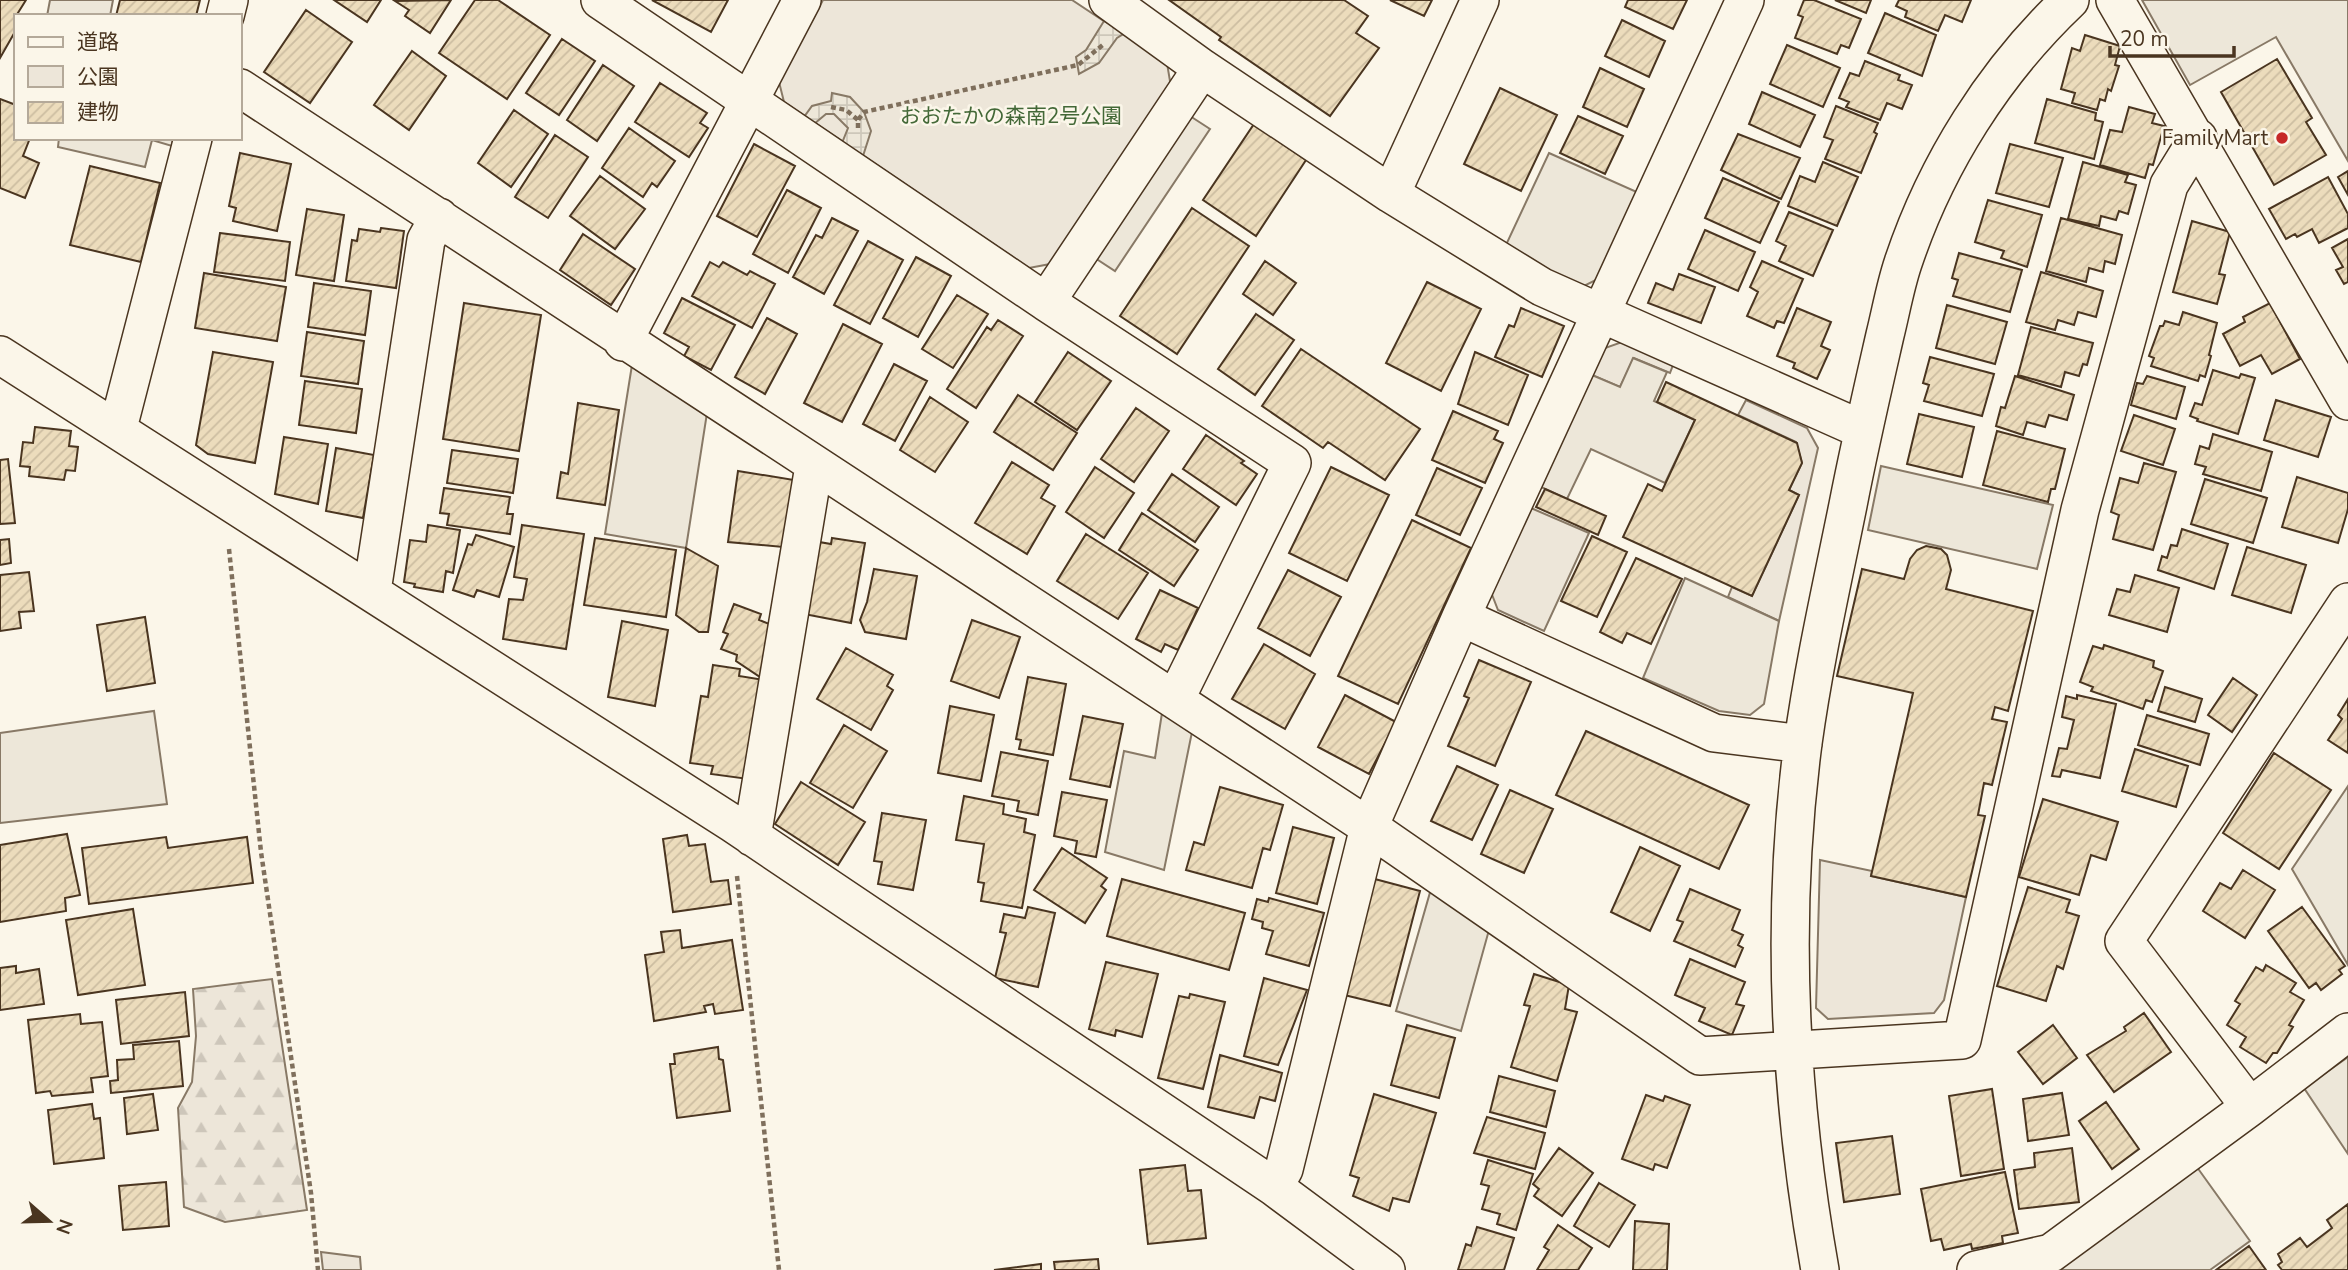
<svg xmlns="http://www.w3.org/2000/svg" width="2348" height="1270" viewBox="0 0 2348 1270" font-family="'Nunito Sans','Noto Sans JP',sans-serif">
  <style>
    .green { fill: #ede6d9; stroke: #887966; stroke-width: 2 }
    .forest { fill: url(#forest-firs); stroke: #887966; stroke-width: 2 }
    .parking { fill: #ede7d9; stroke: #887966; stroke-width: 2 }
    .plaza { fill: url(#plaza-grid); stroke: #887966; stroke-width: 2 }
    .building { fill: url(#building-hatch); stroke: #4a3520; stroke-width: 2 }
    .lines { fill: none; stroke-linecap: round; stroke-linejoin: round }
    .minor-casing { stroke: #4a3520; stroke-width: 40 }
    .path { stroke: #7f6f5c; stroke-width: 4.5; stroke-dasharray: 5 3.5; stroke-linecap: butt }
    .minor { stroke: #fbf6e9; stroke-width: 37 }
    .poi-dot { fill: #c62828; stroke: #fbf6e9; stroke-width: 2.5 }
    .labels { text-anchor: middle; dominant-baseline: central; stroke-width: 5; stroke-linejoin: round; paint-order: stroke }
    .park-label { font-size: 21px; fill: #436837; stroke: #fbf6e9 }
    .poi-label { font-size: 21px; fill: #4a3520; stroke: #fbf6e9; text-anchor: end }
  </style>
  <defs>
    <pattern id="forest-firs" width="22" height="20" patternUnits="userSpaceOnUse" patternTransform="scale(1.75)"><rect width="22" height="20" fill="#ede6d9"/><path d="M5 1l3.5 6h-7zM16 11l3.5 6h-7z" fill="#cdc6ba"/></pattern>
    <pattern id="plaza-grid" width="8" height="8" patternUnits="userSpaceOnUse" patternTransform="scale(1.75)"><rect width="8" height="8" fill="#ede7d9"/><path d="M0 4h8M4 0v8" fill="none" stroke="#cdc7ba"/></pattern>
    <pattern id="building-hatch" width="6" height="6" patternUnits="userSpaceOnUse" patternTransform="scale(1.75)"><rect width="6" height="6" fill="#ecdcbc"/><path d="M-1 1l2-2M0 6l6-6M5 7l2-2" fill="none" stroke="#ccbda1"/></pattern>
  </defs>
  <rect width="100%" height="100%" fill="#fbf6e9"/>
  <path class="green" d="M823 0H1072L1167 63 1171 87 1050 264 1029 268 784 102 779 82Z
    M1622 342 1673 365 1670 373 1634 358 1620 387 1592 375 1605 348Z
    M1746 400 1807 428 1818 448 1779 621 1728 597 1732 587 1752 596 1799 495 1789 490 1802 463 1796 442 1738 415Z
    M1531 508 1589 533 1544 631 1498 610 1491 592Z
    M1820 860 1872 871 1871 876 1966 897 1944 1000 1934 1013 1828 1019 1816 1008Z
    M321 1252 360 1257 361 1270H323Z"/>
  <path class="forest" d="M272 979 307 1210 225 1222 184 1207 178 1108 192 1082 196 1036 193 989Z"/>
  <path class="parking" d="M50 0H113L110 16H47Z
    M2142 0H2348V161L2276 37 2190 85Z
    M1190 116 1210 129 1115 271 1095 258Z
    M59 138H173L172 146 152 140 145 167 58 147Z
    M1549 153 1639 193 1598 279 1582 287 1505 247Z
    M1633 358 1667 372 1654 401 1695 420 1665 483 1591 449 1567 499 1541 487 1592 375 1620 387Z
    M632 365 707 413 686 548 605 534Z
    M1881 466 2053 505 2037 569 1868 530Z
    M1685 578 1779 621 1764 704 1750 715 1719 711 1643 678Z
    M154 711 167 804 0 823V733Z
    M1162 713 1192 732 1164 870 1105 852 1124 751 1155 758Z
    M2348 786V965L2292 869Z
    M1431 889 1489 930 1461 1031 1396 1011Z
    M2348 1057V1154L2304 1088Z
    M2194 1163 2250 1241 2210 1270H2063L2059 1264Z"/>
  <path class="plaza" d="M1104 21 1125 33 1117 38 1099 63 1079 74 1076 57 1086 50Z
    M832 93 850 97 864 112 871 131 863 156 842 143 848 128 834 114H826L814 124 804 117 812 106 831 101Z"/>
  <path class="building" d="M0 0H26L16 16V30L0 58Z
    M120 0H200L196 16H116Z
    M334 0H381L367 22Z
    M451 0 430 33 405 16 409 10 395 1Z
    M475 0H498L550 35 507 99 439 53Z
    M652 0H728L711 32Z
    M1169 0H1344L1368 16 1356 33 1379 48 1330 116 1219 40 1221 37Z
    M1390 0H1432L1424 16Z
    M1628 0H1687L1673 29 1625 7Z
    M1804 0H1814L1861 19 1849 48 1841 45 1837 54 1795 38 1803 17 1798 15Z
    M1835 0H1871L1866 13Z
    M1899 0H1971L1962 22 1945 15 1938 31 1905 17 1907 11 1896 6Z
    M306 10 352 42 310 103 264 72Z
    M1885 13 1936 35 1922 76 1868 53Z
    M1622 20 1665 41 1649 77 1605 56Z
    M2085 35 2120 46 2115 65 2119 66 2111 91 2108 89 2105 101 2100 99 2097 110 2072 103 2075 93 2061 89 2072 48 2080 51Z
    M562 39 595 61 559 115 526 93Z
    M1787 45 1840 68 1823 107 1770 84Z
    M412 51 446 76 409 130 374 105Z
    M2277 59 2312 118 2306 122 2326 155 2274 185 2221 92Z
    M1865 61 1900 75 1898 80 1912 85 1902 109 1887 103 1880 120 1846 107 1849 102 1839 98 1850 73 1859 76Z
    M603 65 634 86 597 141 567 120Z
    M1600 68 1644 89 1627 127 1583 107Z
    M660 83 707 113 700 123 708 128 689 157 635 122Z
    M1500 88 1557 115 1521 191 1464 164Z
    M1762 92 1815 115 1800 147 1749 124Z
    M0 99 16 105V138H30L23 156 39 163 25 198 0 188Z
    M2047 99 2096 113 2095 120 2103 122 2094 159 2035 143Z
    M1836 106 1878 123 1874 132 1877 134 1861 173 1825 159 1833 140 1824 137Z
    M2129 107 2155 114 2152 123 2164 126 2153 165 2149 164 2145 178 2100 165 2110 130 2122 132Z
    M514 110 548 134 511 187 478 163Z
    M1578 116 1623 136 1605 174 1560 153Z
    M1254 124 1306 160 1256 236 1203 200Z
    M629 128 675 161 657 187 652 183 643 197 602 168Z
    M1738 134 1800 158 1781 199 1721 170Z
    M555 135 588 157 548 218 515 197Z
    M754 144 795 166 757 237 717 216Z
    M2010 144 2063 158 2049 207 1996 193Z
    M240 153 291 164 277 231 233 221 236 208 229 206Z
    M1823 162 1858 177 1837 226 1788 206 1800 176 1815 182Z
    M2083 162 2128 175 2125 182 2136 185 2128 214 2119 211 2116 220 2101 216 2099 226 2068 219Z
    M90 166 160 183 141 262 70 245Z
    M2348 171V195L2338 177Z
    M600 176 645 209 615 249 570 216Z
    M2328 177 2348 214V228L2319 243 2312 229 2297 237 2295 234 2286 239 2269 209Z
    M1723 178 1779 202 1760 243 1705 218Z
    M787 190 821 208 788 273 753 254Z
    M1988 200 2042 215 2027 267 2001 258 2004 251 1975 242Z
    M1192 208 1249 246 1177 354 1120 316Z
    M307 209 344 215 334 281 296 275Z
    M1789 212 1833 230 1813 276 1779 261 1786 246 1776 241Z
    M832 218 858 231 824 294 793 277 816 235 822 238Z
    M2061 218 2122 235 2115 264 2105 261 2103 272 2089 268 2086 282 2046 271Z
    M2192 221 2230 232 2219 274 2225 275 2217 304 2173 292Z
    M381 228 404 231 396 288 346 281 352 240 357 241 359 229 380 232Z
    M1705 230 1755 252 1738 291 1688 269Z
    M220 233 290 242 285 281 214 272Z
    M583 234 635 269 611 305 560 270Z
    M2348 239V282L2344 284 2336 270 2343 267 2332 248Z
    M868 241 903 260 870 324 834 305Z
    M1959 253 2022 270 2010 312 1953 296 1958 280 1952 278Z
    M916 257 951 276 918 337 883 318Z
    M1265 261 1296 283 1273 315 1243 294Z
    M1762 261 1803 279 1784 323 1777 321 1774 328 1747 316 1758 292 1750 287Z
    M710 262 719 267 723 262 747 275 750 271 775 284 752 328 692 296Z
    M2041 272 2103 291 2096 317 2078 312 2074 325 2058 320 2055 330 2026 322Z
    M204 273 286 287 277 341 195 328Z
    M1679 274 1715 287 1701 323 1648 303 1656 283 1673 290Z
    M1427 282 1481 309 1441 391 1386 363Z
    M314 283 371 291 365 335 308 327Z
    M957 295 988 314 953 368 922 349Z
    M682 298 735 325 711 370 684 356 689 347 664 333Z
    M464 303 541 315 519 451 443 439Z
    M2270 303 2300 359 2272 374 2261 355 2240 366 2223 334 2245 322 2243 317Z
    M1947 305 2007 322 1995 364 1936 348Z
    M1521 308 1564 326 1542 377 1495 357 1509 325 1514 327Z
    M1797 308 1831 322 1821 346 1830 350 1817 379 1793 368 1795 363 1777 356Z
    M2183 312 2217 323 2209 355 2211 356 2205 377 2200 375 2198 381 2151 366 2154 358 2149 356 2160 326H2163L2165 321 2179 325Z
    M1256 314 1294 340 1255 395 1218 369Z
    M767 318 797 334 765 394 735 377Z
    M998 320 1023 336 976 408 947 389 987 327 991 330Z
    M843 324 882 344 842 422 804 403Z
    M2031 327 2093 343 2087 365 2083 364 2079 376 2065 372 2061 387 2018 375Z
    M307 332 364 341 358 384 301 376Z
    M1301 349 1420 429 1385 480 1328 442 1323 448 1262 406Z
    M213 352 273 362 255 463 208 454 196 445Z
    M1068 352 1111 381 1077 430 1035 402Z
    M1475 352 1528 375 1508 425 1458 404Z
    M1930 357 1994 374 1982 416 1924 401 1929 385 1923 383Z
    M894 364 927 381 895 441 863 424Z
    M2213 370 2239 378 2241 374 2255 378 2238 434 2197 421 2198 419 2190 416 2195 403 2202 405Z
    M2015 376 2074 395 2067 420 2049 415 2045 427 2027 422 2023 435 1996 426 2001 407 2005 408Z
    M2147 376 2185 387 2176 419 2131 405 2137 383 2143 384Z
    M305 381 362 389 356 433 299 425Z
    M1666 382 1797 443 1802 463 1789 490 1799 495 1752 596 1623 537 1648 484 1662 491 1695 420 1657 402Z
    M1018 395 1077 433 1053 470 994 432Z
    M930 397 968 422 935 472 900 450Z
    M2276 400 2331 417 2318 457 2264 440Z
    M578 403 619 410 605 505 557 498 561 472 568 474Z
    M1136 408 1169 431 1134 482 1101 459Z
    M1453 411 1498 431 1494 439 1503 443 1485 483 1432 460Z
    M1919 414 1974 427 1962 477 1907 464Z
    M2134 415 2175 429 2163 465 2121 451Z
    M35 427 71 431 69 446 78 447 75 471 66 470 64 480 29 476 30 467 20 466 23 442 33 443Z
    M1997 431 2065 449 2055 489H2051L2048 502 1983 485Z
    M2213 434 2272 452 2261 491 2203 474 2206 467 2195 464 2200 446 2209 449Z
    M1206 435 1244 461 1241 463 1257 474 1236 505 1183 469Z
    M284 437 328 444 318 504 275 494Z
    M336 448 374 455 363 518 326 511Z
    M452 450 518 459 513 493 447 483Z
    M8 459 15 523 0 524V460Z
    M1012 462 1049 485 1041 498 1055 506 1027 554 975 523Z
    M2144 463 2176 472 2153 550 2113 539 2119 515 2111 512 2120 478 2138 483Z
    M1095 467 1134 493 1104 538 1066 512Z
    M1331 467 1389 495 1347 581 1289 553Z
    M1437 468 1482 488 1460 535 1416 515Z
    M738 471 794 480 783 547 728 542Z
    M1172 474 1219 507 1195 542 1148 510Z
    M2297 477 2348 493V509L2338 543 2282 527Z
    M2205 479 2267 498 2253 543 2191 524Z
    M444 488 510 497 507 514H513L510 534 447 525 449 514 440 513Z
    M1545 489 1606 516 1598 535 1536 507Z
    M1142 513 1198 550 1174 586 1119 550Z
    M1412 520 1471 548 1398 704 1338 676Z
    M428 525 460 530 453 573 446 571 443 592 414 587 415 584 404 582 410 540 426 542Z
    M522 525 584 534 566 649 503 639 509 599 523 600 527 579 514 577Z
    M2182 529 2228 544 2214 589 2158 570 2162 556 2167 558 2171 545 2177 546Z
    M1086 534 1148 573 1118 619 1057 581Z
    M476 535 514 547 499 597 477 590 474 597 453 590 468 544 472 545Z
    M1592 536 1627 552 1597 617 1561 601Z
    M595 538 676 550 666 617 584 605Z
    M832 538 865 543 851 623 804 614 819 542 831 544Z
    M9 539 11 563 0 565V540Z
    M1926 546 1941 549 1947 555 1951 570 1946 589 2033 611 2008 711 1995 707 1992 719 2007 722 1992 785 1984 783 1978 815 1985 816 1966 897 1871 876 1913 693 1837 676 1862 569 1904 579 1910 559 1917 550Z
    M2247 547 2306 565 2291 613 2232 595Z
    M686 548 718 566 708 632H699L676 615Z
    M1636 558 1682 579 1651 644 1627 633 1622 643 1600 632Z
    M874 569 917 576 906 639 865 632 860 620 867 602Z
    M1288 570 1341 597 1310 656 1258 628Z
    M29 572 34 611 19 612 21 628 0 631V575Z
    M2135 575 2179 588 2167 632 2109 615 2117 589 2130 592Z
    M1160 590 1198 608 1178 650 1165 644 1161 652 1136 639Z
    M734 604 761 614 759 620 772 625 765 645 770 647 763 679 736 661 737 655 721 649 728 634 723 632Z
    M145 617 155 683 107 691 97 625Z
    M972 620 1020 637 999 698 951 681Z
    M622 621 668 630 655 706 608 697Z
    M1264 644 1315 674 1285 729 1232 699Z
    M2104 645 2154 661 2153 667 2163 671 2152 702 2146 700 2143 709 2091 691 2093 687 2080 682 2093 646 2103 649Z
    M846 648 893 675 887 686 893 690 871 730 817 699Z
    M1479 660 1531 682 1495 766 1448 746 1469 698 1464 696Z
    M713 665 740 669 739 676 764 680 748 779 711 774 713 766 690 763 701 696 708 697Z
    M1028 677 1066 684 1053 755 1019 749 1021 740 1016 739Z
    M2233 678 2257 695 2232 732 2208 715Z
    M2165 687 2202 699 2195 722 2158 711Z
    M1345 695 1396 722 1369 774 1318 747Z
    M2077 695 2116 704 2100 778 2062 770 2060 777 2052 776 2059 748 2067 749 2074 720 2062 717 2066 696 2077 699Z
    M2348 699V753L2328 740 2342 719 2338 715Z
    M950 706 994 715 981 781 938 773Z
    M2147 715 2209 734 2200 765 2138 745Z
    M1083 716 1123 724 1110 787 1070 779Z
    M844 725 887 751 853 808 810 783Z
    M1586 731 1749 805 1719 869 1556 795Z
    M2135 749 2188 766 2176 807 2122 791Z
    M1001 752 1048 761 1038 815 1017 811 1019 801 992 796Z
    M2274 753 2331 790 2279 869 2223 833Z
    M1457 766 1498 785 1472 840 1431 821Z
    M801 782 865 822 838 865 775 824Z
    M1220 787 1283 805 1270 850 1263 848 1252 888 1186 870 1194 842 1204 845Z
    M1510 790 1553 809 1524 873 1481 854Z
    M1062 792 1107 800 1096 857 1075 853 1077 841 1054 836Z
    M964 796 1004 804 1003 814 1026 819 1024 832 1035 835 1022 908 981 901 984 883 978 882 984 844 956 840Z
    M2043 799 2118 822 2106 860 2091 855 2079 895 2019 877Z
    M882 813 926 820 913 890 878 884 882 862 874 861Z
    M1293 827 1334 838 1317 904 1276 893Z
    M67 834 80 895 65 898 66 911 0 922V845Z
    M687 835 689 846 705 844 711 882 728 880 731 904 673 912 663 839Z
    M166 837 168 848 247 837 253 883 89 904 82 848Z
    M1640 847 1680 866 1650 931 1611 912Z
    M1062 848 1107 878 1101 886 1106 890 1085 923 1034 890Z
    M2243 870 2275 890 2245 938 2203 911 2220 883 2231 889Z
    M1371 878 1420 891 1390 1006 1340 994Z
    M1122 879 1245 913 1229 970 1107 936Z
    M2028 887 2070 900 2066 912 2079 916 2063 969 2057 966 2046 1001 1997 986Z
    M1690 889 1740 910 1732 930 1743 935 1738 945 1743 948 1735 967 1674 941 1683 922 1677 920Z
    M1269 898 1324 913 1309 966 1266 954 1273 931 1262 928 1263 922 1252 919 1257 899 1268 902Z
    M1028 907 1055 913 1038 987 995 978 1006 933 1000 932 1004 914 1025 918Z
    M2302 907 2345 966 2339 970 2342 974 2321 990 2316 983 2309 988 2268 931Z
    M133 909 145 985 78 995 66 920Z
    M680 930 682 948 732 940 743 1010 715 1014 713 1004 704 1006 706 1012 654 1021 645 955 664 952 661 932Z
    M1690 959 1745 982 1736 1004 1744 1006 1732 1035 1699 1021 1705 1008 1675 995Z
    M1106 962 1158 974 1142 1037 1116 1030 1115 1036 1089 1029Z
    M2266 965 2296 983 2290 992 2304 1000 2289 1025 2293 1027 2277 1053H2273L2266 1063 2240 1047 2246 1037 2227 1025 2240 1004 2235 1001 2256 967 2263 971Z
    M16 966V973L39 969 44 1004 0 1010V968Z
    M1534 974 1569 985 1565 1009 1577 1012 1557 1081 1511 1067 1530 1006 1524 1005Z
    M1264 978 1307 990 1278 1065 1244 1056Z
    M185 992 189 1036 121 1044 116 1000Z
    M1190 994 1225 1002 1203 1089 1158 1078 1179 996 1189 998Z
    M2144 1013 2171 1052 2114 1092 2087 1055 2126 1031 2124 1027Z
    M80 1014 81 1024 102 1022 108 1076 91 1078 93 1092 52 1096 50 1091 36 1093 28 1020Z
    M1407 1025 1455 1038 1439 1098 1391 1085Z
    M2053 1025 2077 1058 2043 1084 2018 1052Z
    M179 1041 183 1086 111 1093 110 1081 118 1080 117 1060 134 1059 133 1045Z
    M718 1047 719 1059 723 1060 730 1111 677 1118 670 1064H675L674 1054Z
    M1220 1055 1282 1073 1275 1101 1260 1097 1254 1118 1208 1107Z
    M1499 1076 1555 1091 1546 1127 1490 1112Z
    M1992 1089 2004 1169 1961 1176 1949 1096Z
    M2062 1093 2069 1135 2028 1141 2023 1099Z
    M153 1094 158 1130 127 1134 124 1098Z
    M1374 1094 1436 1113 1409 1202 1393 1198 1389 1211 1353 1196 1359 1178 1350 1175Z
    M1646 1095 1663 1101 1665 1096 1690 1105 1667 1168 1655 1164 1653 1170 1622 1159Z
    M2106 1102 2139 1149 2112 1169 2079 1121Z
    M92 1104 94 1119 100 1118 104 1158 54 1164 48 1110Z
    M1487 1117 1545 1133 1535 1169 1474 1153Z
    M1892 1136 1900 1194 1844 1202 1836 1143Z
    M1559 1148 1593 1173 1562 1216 1534 1196 1539 1189 1533 1184Z
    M2072 1148 2079 1202 2019 1209 2014 1170 2035 1167 2034 1153Z
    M1488 1160 1533 1174 1516 1230 1497 1224 1500 1214 1482 1209 1489 1186 1481 1184Z
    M1185 1165 1188 1191 1201 1190 1206 1238 1148 1244 1140 1170Z
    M2005 1172 2018 1233 2002 1236 2003 1243 1972 1249 1971 1244 1944 1250 1941 1239 1931 1241 1921 1189Z
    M166 1182 169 1226 123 1230 119 1186Z
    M1599 1183 1635 1205 1609 1247 1574 1226Z
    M2348 1204V1270H2282L2278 1265 2282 1262 2278 1254 2300 1238 2307 1247 2332 1228 2327 1220Z
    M1635 1221 1669 1224 1667 1270H1633Z
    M1558 1225 1592 1248 1578 1270H1537L1549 1250 1544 1247Z
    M1477 1227 1514 1238 1504 1270H1458L1466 1244 1471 1246Z
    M2249 1246 2266 1270H2216Z
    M1098 1259 1099 1270H1055L1054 1262Z
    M1041 1264V1270H994Z"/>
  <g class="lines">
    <g class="minor-casing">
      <path id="minor" d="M600 0 1046 302 1202 68
        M1108 0 1202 68 1391 194 1542 287 1863 430
        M2115 0 2348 401
        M225 16 229 0
        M240 88 1369 827 1700 1056 1962 1040 2080 510 2169 185 2198 138
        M1391 194 1480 0
        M1046 302 1292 463 1175 700
        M623 342 802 0
        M0 355 732 823 1274 1187 1386 1270
        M118 428 193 138
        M372 591 426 240 439 217
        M2348 602 2124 941 2250 1107 2348 1032
        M1461 617 1714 733 1803 744
        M752 837 814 466
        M1274 1187 1284 1169 1369 827 1461 617 1745 0
        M1820 1270C1789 1095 1780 919 1803 743 1814 663 1832 584 1848 505 1859 448 1872 392 1885 335 1891 311 1895 287 1903 263 1936 164 1994 72 2070 0
        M1976 1270 2051 1253 2250 1107"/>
    </g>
    <path class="path" d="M831 107 846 110 858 120
      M858 128V120L864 112 1078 65 1104 44
      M229 549 261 852 311 1193 318 1270
      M737 876 779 1270"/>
    <use href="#minor" class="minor"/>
  </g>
  <circle class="poi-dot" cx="2282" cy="138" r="7"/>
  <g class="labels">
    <g class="park-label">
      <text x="1011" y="116">おおたかの森南2号公園</text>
    </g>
    <g class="poi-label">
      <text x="2268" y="138">FamilyMart</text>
    </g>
  </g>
  <rect x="14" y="14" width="228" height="126" fill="#fbf6e9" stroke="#b4a999" stroke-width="2"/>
  <rect x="28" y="37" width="35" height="10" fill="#fbf6e9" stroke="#b4a999" stroke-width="2"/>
  <text x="77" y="49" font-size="21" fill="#4a3520">道路</text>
  <rect x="28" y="66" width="35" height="21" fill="#ede6d9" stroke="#b4a999" stroke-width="2"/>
  <text x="77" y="84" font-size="21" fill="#4a3520">公園</text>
  <rect x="28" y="102" width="35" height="21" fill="url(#building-hatch)" stroke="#b4a999" stroke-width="2"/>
  <text x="77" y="119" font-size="21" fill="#4a3520">建物</text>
  <g transform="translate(49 1221) rotate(110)" stroke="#fbf6e9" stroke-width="5" paint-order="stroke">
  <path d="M0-5L12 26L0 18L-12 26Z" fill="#4a3520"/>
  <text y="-10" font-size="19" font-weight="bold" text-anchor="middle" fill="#4a3520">N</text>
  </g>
  <path d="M2110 46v10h124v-10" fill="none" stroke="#4a3520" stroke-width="3.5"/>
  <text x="2120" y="46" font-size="21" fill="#4a3520" stroke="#fbf6e9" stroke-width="5" paint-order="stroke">20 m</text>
</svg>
